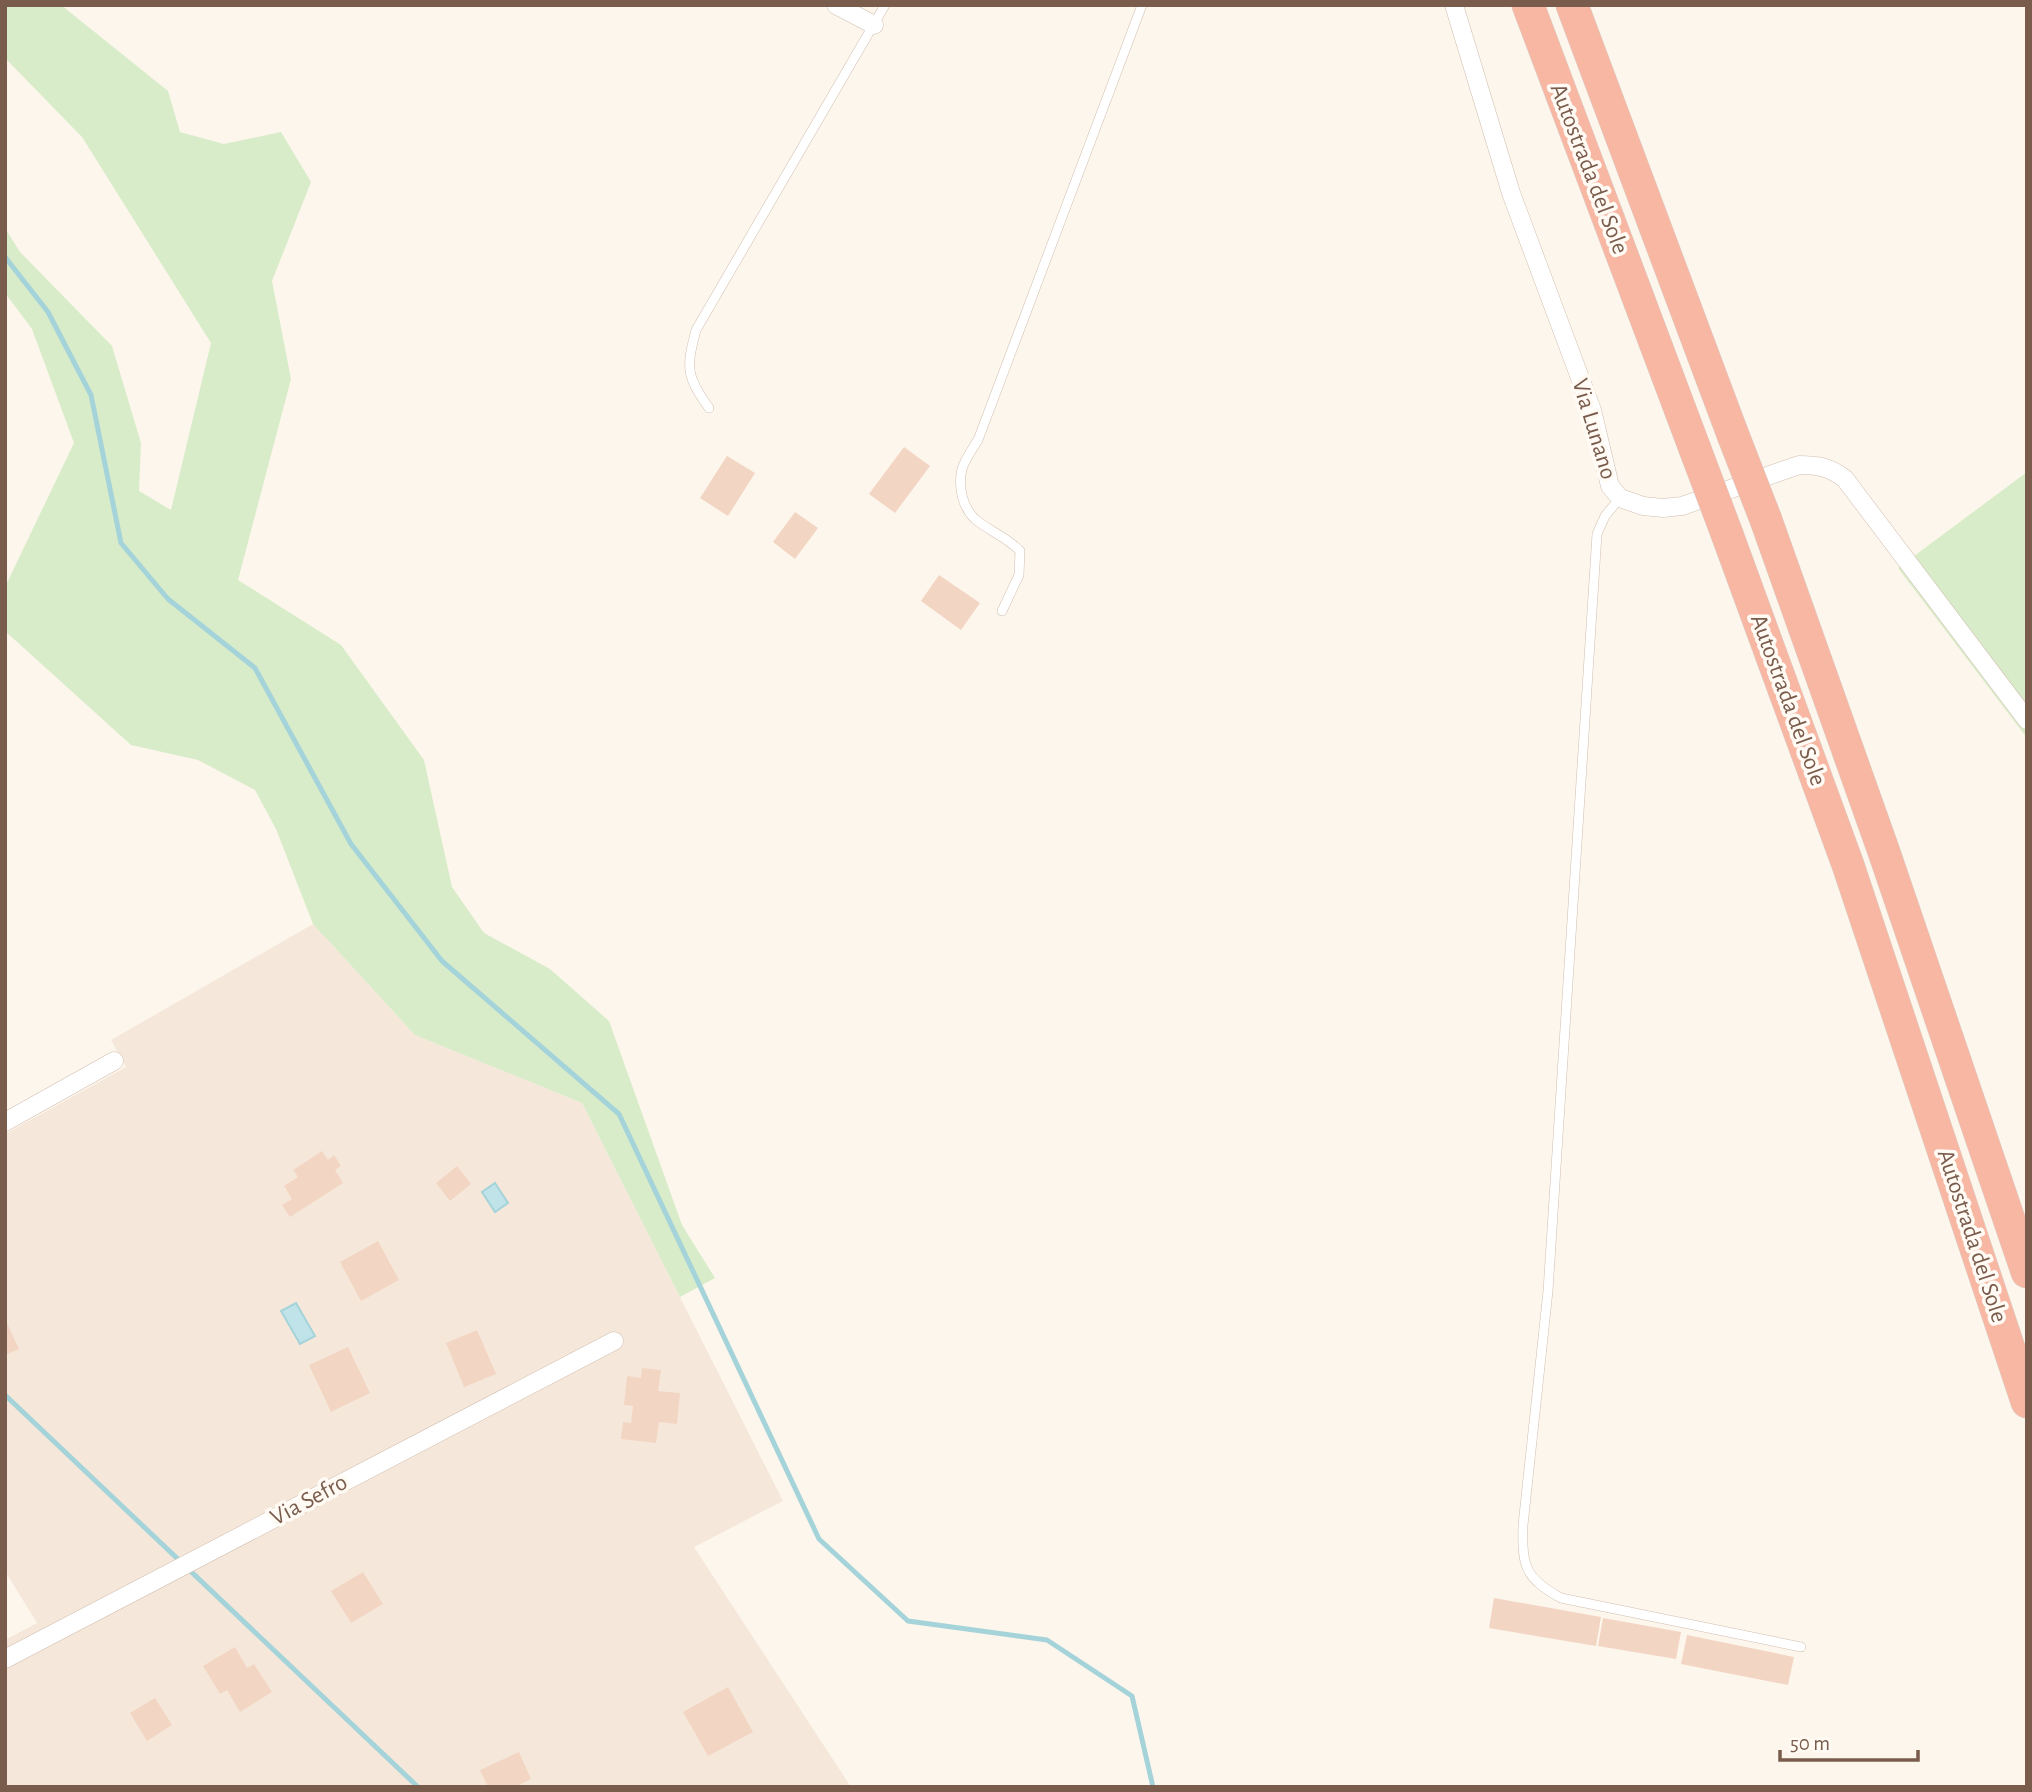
<svg xmlns="http://www.w3.org/2000/svg" width="2032" height="1792" viewBox="0 0 2032 1792" font-family="'Alegreya Sans',sans-serif">
  <style>
    .residential { fill: #f5e8da }
    .green { fill: #d8ecc9 }
    .water { fill: #bfe3e8; stroke: #a5d3da; stroke-width: 2 }
    .lines { fill: none; stroke-linecap: round; stroke-linejoin: round }
    .stream { stroke: #a5d3da; stroke-width: 5 }
    .building { fill: #f3d5c3 }
    .lane-casing { stroke: #d1beb0; stroke-width: 10 }
    .street-casing { stroke: #d1beb0; stroke-width: 19 }
    .highway-casing { stroke: #dad1cd; stroke-width: 33 }
    .lane { stroke: #fff; stroke-width: 9 }
    .street { stroke: #fff; stroke-width: 18 }
    .highway { stroke: #f7b7a3; stroke-width: 32 }
    .highway-bridge-casing { stroke: #dad1cd; stroke-width: 33; stroke-linecap: butt }
    .highway-bridge { stroke: #f7b7a3; stroke-width: 32 }
    .labels { text-anchor: middle; dominant-baseline: central; stroke-width: 7; stroke-linejoin: round; paint-order: stroke }
    .street-label { font-size: 24px; fill: #7a5c4d; stroke: #fffaf3 }
  </style>
  <rect width="100%" height="100%" fill="#fdf6ec"/>
  <path class="residential" d="M313 924 415 1035 582 1103 783 1501 694 1547 851 1787H5V1640L37 1623 5 1571V1134L126 1067 111 1040Z"/>
  <path class="green" d="M5 5H61L168 91 180 132 224 144 281 132 311 182 272 281 291 379 238 580 341 645 424 760 452 887 484 933 550 969 609 1021 682 1225 715 1278 680 1297 582 1103 415 1035 313 924 276 829 255 790 198 760 131 745 5 631V587L74 443 32 329 5 293V228L20 252 112 346 141 443 139 491 171 510 211 343 82 137 5 58Z
    M2027 472V738L1898 568Z"/>
  <path class="water" d="M495 1183 508 1203 495 1212 482 1192Z
    M296 1303 315 1336 300 1344 281 1311Z"/>
  <g class="lines">
    <path class="stream" d="M5 257 48 312 91 395 121 543 168 599 255 668 351 844 442 961 619 1114 819 1539 908 1621 1047 1640 1132 1696 1153 1787
      M5 1395 418 1787"/>
  </g>
  <path class="building" d="M904 447 930 466 895 513 869 494Z
    M727 456 755 473 728 516 700 498Z
    M795 512 818 528 795 559 773 542Z
    M939 575 980 603 961 630 921 601Z
    M322 1151 328 1160 334 1155 341 1166 335 1170 343 1183 290 1217 282 1205 292 1199 284 1186 298 1177 293 1170Z
    M457 1166 471 1184 450 1201 436 1183Z
    M378 1241 399 1280 361 1301 340 1262Z
    M5 1319 19 1349 5 1355Z
    M477 1330 496 1374 464 1387 446 1343Z
    M348 1347 370 1393 331 1412 309 1365Z
    M642 1368 661 1370 658 1391 680 1393 677 1424 659 1422 656 1443 621 1439 623 1422 631 1423 633 1406 624 1405 627 1376 641 1378Z
    M363 1572 383 1604 351 1623 331 1591Z
    M1494 1598 1601 1617 1596 1646 1489 1628Z
    M1603 1618 1681 1632 1676 1659 1598 1646Z
    M1687 1635 1794 1657 1788 1685 1681 1664Z
    M235 1647 247 1668 254 1664 272 1692 240 1712 227 1690 220 1694 203 1666Z
    M728 1687 753 1732 708 1756 683 1712Z
    M155 1698 172 1725 147 1741 130 1713Z
    M519 1752 531 1779 515 1787H488L480 1770Z"/>
  <g class="lines">
    <g class="lane-casing">
      <path id="lane" d="M709 408C686 376 686 368 696 330L885 5
        M1620 498 1605 516 1597 534 1548 1291 1523 1525C1522 1565 1524 1578 1561 1598L1801 1647
        M1002 611 1019 575 1020 551C1007 537 989 531 975 519 962 507 958 486 962 469 965 459 973 448 978 440L1142 5"/>
    </g>
    <g class="street-casing">
      <path id="street" d="M836 5 874 25
        M1454 5 1511 193 1592 410 1610 486 1620 498 1643 506 1663 508 1682 506 1799 465C1818 465 1830 467 1845 479L2027 720
        M5 1122 114 1061
        M5 1659 614 1341"/>
    </g>
    <g class="highway-casing">
      <path id="highway" d="M1528 5 1695 449
        M1572 5 1733 435
        M1766 520 1884 852 2027 1272
        M1727 534 1848 865 2027 1402"/>
    </g>
    <use href="#lane" class="lane"/>
    <use href="#street" class="street"/>
    <use href="#highway" class="highway"/>
    <g class="highway-bridge-casing">
      <path id="highway-bridge" d="M1733 435 1766 520
        M1695 449 1727 534"/>
    </g>
    <use href="#highway-bridge" class="highway-bridge"/>
  </g>
  <g class="labels">
    <g class="street-label">
      <text transform="translate(1589 169) rotate(69)">Autostrada del Sole</text>
      <text transform="translate(1594 429) rotate(73)">Via Lunano</text>
      <text transform="translate(1788 700) rotate(70)">Autostrada del Sole</text>
      <text transform="translate(1972 1236) rotate(72)">Autostrada del Sole</text>
      <text transform="translate(309 1500) rotate(-28)">Via Sefro</text>
    </g>
  </g>
  <rect width="2032" height="1792" fill="none" stroke="#7a5c4d" stroke-width="14"/>
  <path d="M1780 1750v10h138v-10" fill="none" stroke="#7a5c4d" stroke-width="3.5"/>
  <text x="1790" y="1750" font-size="21" fill="#7a5c4d" stroke="#fffaf3" stroke-width="5" paint-order="stroke">50 m</text>
</svg>
